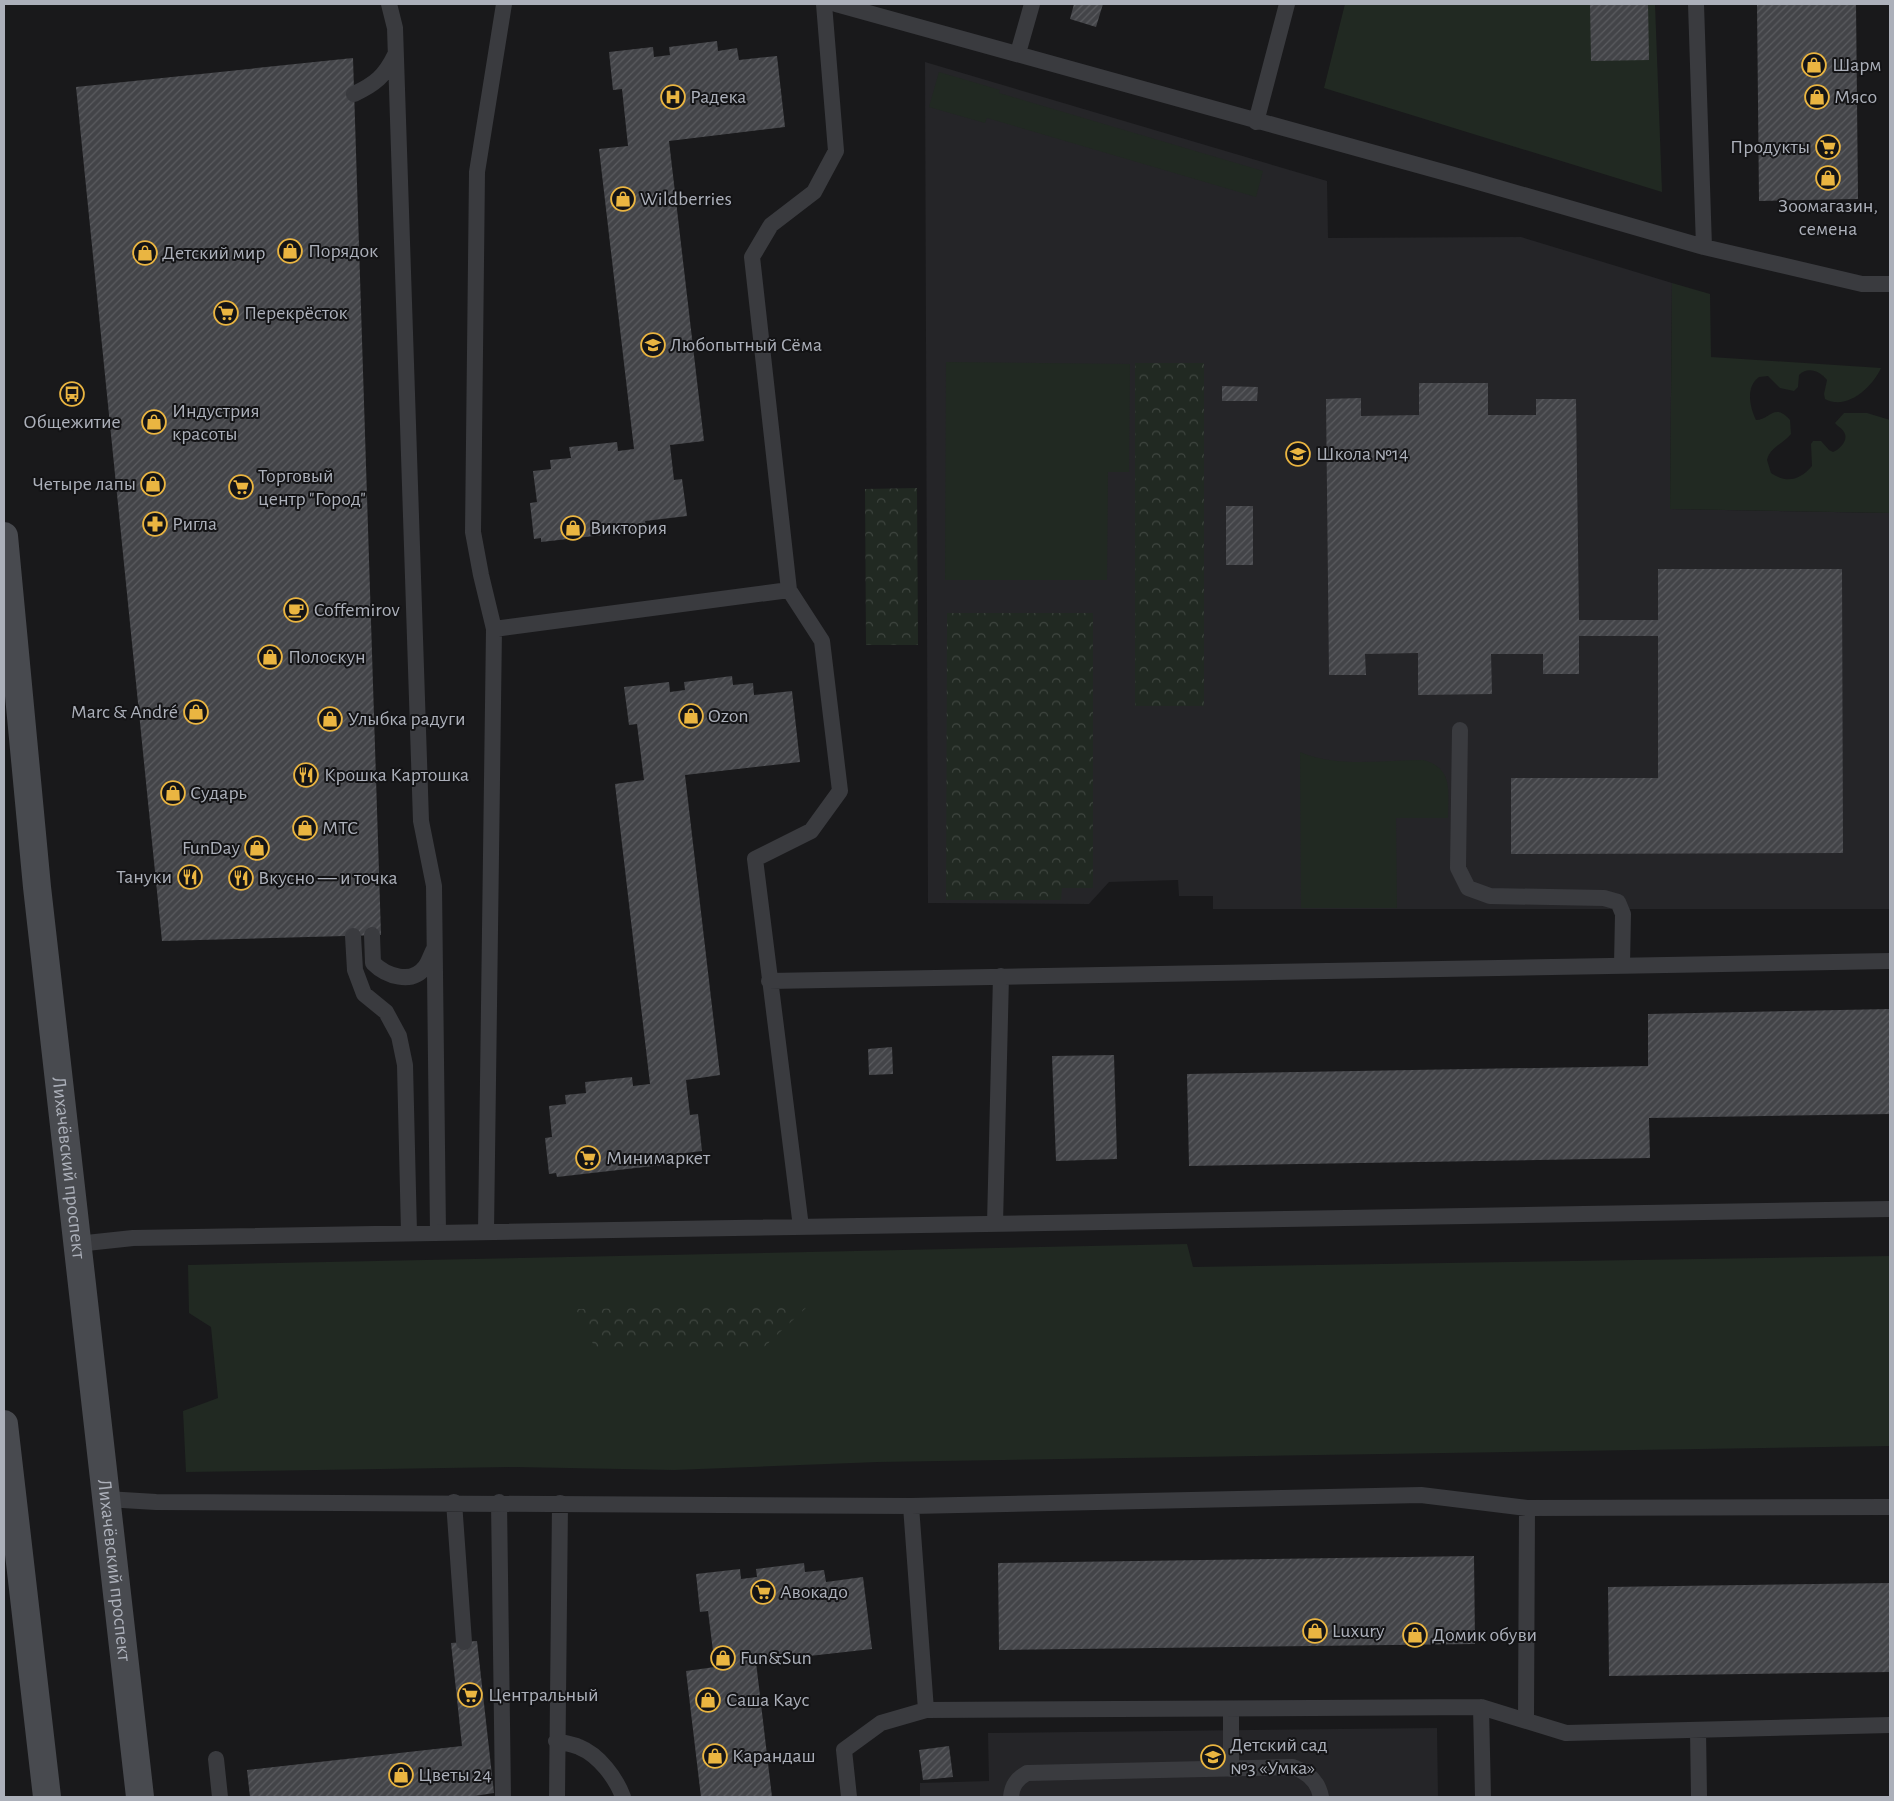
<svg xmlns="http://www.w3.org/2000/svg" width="1894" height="1801" viewBox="0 0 1894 1801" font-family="'Alegreya Sans',sans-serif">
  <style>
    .built { fill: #252528 }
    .green { fill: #212922 }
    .forest { fill: url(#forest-crowns) }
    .building { fill: url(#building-hatch) }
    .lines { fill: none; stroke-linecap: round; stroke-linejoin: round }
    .service { stroke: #3a3b3f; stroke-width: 16 }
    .secondary { stroke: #484a4f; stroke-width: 28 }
    .labels { text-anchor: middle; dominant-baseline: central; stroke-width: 4; stroke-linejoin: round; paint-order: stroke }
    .poi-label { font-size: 20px; fill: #acb0ba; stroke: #141416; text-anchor: start }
    .street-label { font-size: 20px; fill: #acb0ba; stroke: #141416 }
  </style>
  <defs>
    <pattern id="forest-crowns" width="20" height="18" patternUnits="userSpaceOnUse" patternTransform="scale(1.25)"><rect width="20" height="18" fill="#212922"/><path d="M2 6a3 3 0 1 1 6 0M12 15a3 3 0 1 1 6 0" fill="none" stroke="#3f4640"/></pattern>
    <pattern id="building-hatch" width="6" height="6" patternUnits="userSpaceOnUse" patternTransform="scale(1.25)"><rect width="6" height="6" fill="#434448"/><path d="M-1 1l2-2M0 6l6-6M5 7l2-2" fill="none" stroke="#5b5c60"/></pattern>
  </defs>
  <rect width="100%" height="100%" fill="#19191b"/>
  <path class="built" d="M925 62 1327 181 1328 238 1521 237 1672 283 1670 509 1890 513V909H1213V896H1179L1178 880 1109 882 1089 904 928 903Z
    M1437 1728 1438 1797H920V1783L989 1781 988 1733Z"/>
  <path class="green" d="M1345 4H1655L1662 192 1324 88Z
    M939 72 1000 90 999 93 1263 171 1256 197 987 118 985 123 929 107Z
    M1672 283 1710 294 1711 357 1881 368C1873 386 1848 411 1825 399L1824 394 1827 380C1820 371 1808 366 1799 375L1798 387 1794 391 1780 388 1768 376 1759 377C1745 387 1750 408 1756 420 1770 420 1774 402 1790 420L1791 434C1783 444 1770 447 1767 460L1771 473C1787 484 1800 480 1812 466L1811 444 1813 441H1821L1829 450 1833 452C1840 449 1849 440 1844 432 1842 428 1838 427 1835 423L1844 413H1867L1890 420V513L1670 509Z
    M946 362 1130 364 1129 472H1108L1107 580H945Z
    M1300 752C1337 768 1383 760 1423 760 1454 768 1448 792 1448 818H1396L1397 908H1301Z
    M1187 1244 1193 1267 1890 1256V1446L878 1462 674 1470 515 1467 186 1472 183 1411 218 1398 211 1327 189 1313 188 1265Z"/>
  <path class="forest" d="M1135 363H1204V706H1135Z
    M917 488 918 645H866L865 489Z
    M947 613H1093V888H1062L1061 900H946Z
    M808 1306 763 1348 597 1352 576 1309Z"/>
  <path class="building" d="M1074 4H1103L1096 27 1070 19Z
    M1590 4H1648L1649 60 1591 61Z
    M1757 4H1856L1858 199 1759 201Z
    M717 41 718 51 737 48 739 60 777 56 785 127 669 141 704 441 670 445 674 480 682 479 687 516 645 521 647 530 541 542V538L534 539 530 503 537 502 533 471 551 469 550 460 571 458 569 447 617 442 618 451 634 449 599 149 628 146 622 89 613 90 609 52 653 47 654 57 670 55 669 47Z
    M353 58 381 935 162 941 76 87Z
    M1419 383H1488V415H1536V399H1576L1579 620H1658V569H1842L1843 853 1511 854V778H1658V636H1579V674H1543V654H1491L1492 694 1418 695V653L1365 654 1366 675H1329L1326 399 1361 398V416L1419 415Z
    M1222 386 1258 387 1257 401H1222Z
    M1226 506H1253V565H1226Z
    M732 676 733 685 753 683 754 695 792 691 800 762 685 775 720 1075 686 1080 690 1115 698 1114 702 1151 661 1156 662 1165 557 1177 556 1173 549 1174 545 1138 552 1137 549 1106 566 1104 565 1095 586 1093 585 1082 632 1077 633 1086 650 1084 615 784 644 780 637 724 629 725 624 687 669 682 670 692 685 690 684 682Z
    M1890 1009V1114L1649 1118 1650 1158 1189 1166 1187 1074 1648 1066V1014Z
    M892 1047 893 1074 869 1075 868 1049Z
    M1114 1055 1117 1159 1056 1161 1052 1056Z
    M1474 1556 1475 1644 999 1650 998 1563Z
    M804 1563 805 1572 824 1570 826 1582 863 1577 872 1649 756 1662 772 1797H701L686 1671 715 1667 708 1611 700 1612 696 1574 740 1569 741 1579 757 1577 756 1569Z
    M1890 1583V1672L1609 1676 1608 1587Z
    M477 1641 494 1793 468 1797H250L247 1770 462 1746 451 1643Z
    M949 1746 953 1777 923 1780 919 1750Z"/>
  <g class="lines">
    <path class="service" d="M389 4 395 28 421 821 434 886 438 1233
      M836 4 1461 177 1704 247 1862 284H1890
      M1696 4 1704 247
      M1018 53 1032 4
      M354 94C375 84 385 76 395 55
      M1256 122 1287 4
      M494 629 789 590
      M1460 730 1458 868 1468 888 1490 896 1604 898 1618 902 1623 914 1622 965
      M372 935 373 963C386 976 412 985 425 967 429 962 431 954 434 949
      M353 936 355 970 364 994 386 1012 399 1036 405 1065 409 1233
      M769 981 1890 961
      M995 1224 1001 976
      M801 1227 755 859 811 831 840 791 822 641 789 590 752 257 771 225 814 192 836 151 824 4
      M486 1232 494 629 481 575 473 532 477 172 504 4
      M77 1244 133 1238 1890 1209
      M106 1499 156 1502 911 1506 926 1710 881 1723 844 1750 849 1797
      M454 1502 464 1642
      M499 1502 503 1797
      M911 1506 1421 1495 1527 1508 1890 1507
      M1481 1707 1483 1797
      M1231 1709V1769
      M926 1710 1481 1707 1566 1733 1890 1725
      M1526 1720 1527 1508
      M1698 1730 1699 1797
      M556 1741C564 1743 572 1744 579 1747 599 1755 616 1778 623 1797
      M216 1759 220 1797
      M557 1797 560 1503
      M1011 1797C1012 1785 1017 1779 1027 1773L1293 1767C1308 1772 1318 1781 1321 1797"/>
    <g class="secondary">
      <path id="s1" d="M4 536 37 887 140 1797"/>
      <path d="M4 1424 47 1797"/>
    </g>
  </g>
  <defs>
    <g id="shop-ring" transform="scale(1.25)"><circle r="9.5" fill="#141416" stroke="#eab541" stroke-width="1.5"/><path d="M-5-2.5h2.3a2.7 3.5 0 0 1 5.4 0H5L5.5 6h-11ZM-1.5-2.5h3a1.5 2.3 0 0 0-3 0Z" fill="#eab541"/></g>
    <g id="hospital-ring" transform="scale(1.25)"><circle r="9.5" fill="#141416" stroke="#eab541" stroke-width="1.5"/><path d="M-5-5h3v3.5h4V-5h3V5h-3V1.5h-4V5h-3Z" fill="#eab541"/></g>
    <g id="supermarket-ring" transform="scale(1.25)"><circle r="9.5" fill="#141416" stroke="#eab541" stroke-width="1.5"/><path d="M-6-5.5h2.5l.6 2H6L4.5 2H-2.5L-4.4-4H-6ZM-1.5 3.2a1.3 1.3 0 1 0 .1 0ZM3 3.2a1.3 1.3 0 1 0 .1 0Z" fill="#eab541"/></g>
    <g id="school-ring" transform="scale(1.25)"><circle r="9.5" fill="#141416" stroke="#eab541" stroke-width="1.5"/><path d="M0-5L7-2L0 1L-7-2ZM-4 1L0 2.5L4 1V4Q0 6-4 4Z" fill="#eab541"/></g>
    <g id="bus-ring" transform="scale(1.25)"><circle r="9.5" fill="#141416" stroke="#eab541" stroke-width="1.5"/><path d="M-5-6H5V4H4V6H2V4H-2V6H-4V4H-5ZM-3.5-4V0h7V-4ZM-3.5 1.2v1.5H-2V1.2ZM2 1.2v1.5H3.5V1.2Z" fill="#eab541"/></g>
    <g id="pharmacy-ring" transform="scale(1.25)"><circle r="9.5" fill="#141416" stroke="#eab541" stroke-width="1.5"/><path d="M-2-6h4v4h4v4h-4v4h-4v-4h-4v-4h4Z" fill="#eab541"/></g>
    <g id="cafe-ring" transform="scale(1.25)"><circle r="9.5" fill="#141416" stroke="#eab541" stroke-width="1.5"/><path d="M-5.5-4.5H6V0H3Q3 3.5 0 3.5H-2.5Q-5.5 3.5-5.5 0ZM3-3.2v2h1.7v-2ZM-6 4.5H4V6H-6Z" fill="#eab541"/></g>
    <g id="restaurant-ring" transform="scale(1.25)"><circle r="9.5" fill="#141416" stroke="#eab541" stroke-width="1.5"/><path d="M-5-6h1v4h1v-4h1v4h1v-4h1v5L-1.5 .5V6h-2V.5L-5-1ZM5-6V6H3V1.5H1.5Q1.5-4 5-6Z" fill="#eab541"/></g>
  </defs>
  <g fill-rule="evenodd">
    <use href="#shop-ring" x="1814" y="65"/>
    <use href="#hospital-ring" x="673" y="97"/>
    <use href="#shop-ring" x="1817" y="97"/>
    <use href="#supermarket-ring" x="1828" y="147"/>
    <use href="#shop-ring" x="1828" y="178"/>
    <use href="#shop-ring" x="623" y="199"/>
    <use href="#shop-ring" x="290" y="251"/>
    <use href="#shop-ring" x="145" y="253"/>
    <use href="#supermarket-ring" x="226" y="313"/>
    <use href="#school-ring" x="653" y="345"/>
    <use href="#bus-ring" x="72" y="394"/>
    <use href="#shop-ring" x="154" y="422"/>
    <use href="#school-ring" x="1298" y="454"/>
    <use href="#shop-ring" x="153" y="484"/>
    <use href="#supermarket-ring" x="241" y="487"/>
    <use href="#pharmacy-ring" x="155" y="524"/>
    <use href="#shop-ring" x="573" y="528"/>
    <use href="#cafe-ring" x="296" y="610"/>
    <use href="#shop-ring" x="270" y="657"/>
    <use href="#shop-ring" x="196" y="712"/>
    <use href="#shop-ring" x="691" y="716"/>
    <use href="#shop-ring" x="330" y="719"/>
    <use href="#restaurant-ring" x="306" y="775"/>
    <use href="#shop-ring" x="173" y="793"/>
    <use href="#shop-ring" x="305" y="828"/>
    <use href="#shop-ring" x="257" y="848"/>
    <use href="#restaurant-ring" x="190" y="877"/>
    <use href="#restaurant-ring" x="241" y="878"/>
    <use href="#supermarket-ring" x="588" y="1158"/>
    <use href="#supermarket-ring" x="763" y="1592"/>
    <use href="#shop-ring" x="1315" y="1631"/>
    <use href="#shop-ring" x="1415" y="1635"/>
    <use href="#shop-ring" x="723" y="1658"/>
    <use href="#supermarket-ring" x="470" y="1695"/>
    <use href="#shop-ring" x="708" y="1700"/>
    <use href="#shop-ring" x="715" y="1756"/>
    <use href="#school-ring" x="1213" y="1757"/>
    <use href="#shop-ring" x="401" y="1775"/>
  </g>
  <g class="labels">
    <g class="poi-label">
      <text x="1832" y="65">Шарм</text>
      <text x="690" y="97">Радека</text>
      <text x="1834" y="97">Мясо</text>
      <text x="1810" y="147" text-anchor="end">Продукты</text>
      <text x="640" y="199">Wildberries</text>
      <text x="1828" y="206" text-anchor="middle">Зоомагазин,<tspan x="1828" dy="23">семена</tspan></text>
      <text x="308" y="251">Порядок</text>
      <text x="162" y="253">Детский мир</text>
      <text x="244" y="313">Перекрёсток</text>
      <text x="670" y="345">Любопытный Сёма</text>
      <text x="172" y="411">Индустрия<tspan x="172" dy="23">красоты</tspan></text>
      <text x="72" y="422" text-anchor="middle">Общежитие</text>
      <text x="1316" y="454">Школа №14</text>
      <text x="258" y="476">Торговый<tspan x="258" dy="23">центр "Город"</tspan></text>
      <text x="136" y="484" text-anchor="end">Четыре лапы</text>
      <text x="172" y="524">Ригла</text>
      <text x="590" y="528">Виктория</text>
      <text x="314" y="610">Coffemirov</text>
      <text x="288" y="657">Полоскун</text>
      <text x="178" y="712" text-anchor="end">Marc &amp; André</text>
      <text x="708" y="716">Ozon</text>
      <text x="348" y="719">Улыбка радуги</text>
      <text x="324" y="775">Крошка Картошка</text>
      <text x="190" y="793">Сударь</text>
      <text x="322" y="828">МТС</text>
      <text x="240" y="848" text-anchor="end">FunDay</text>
      <text x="172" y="877" text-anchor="end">Тануки</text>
      <text x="258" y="878">Вкусно — и точка</text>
      <text x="606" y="1158">Минимаркет</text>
      <text x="780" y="1592">Авокадо</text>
      <text x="1332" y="1631">Luxury</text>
      <text x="1432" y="1635">Домик обуви</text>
      <text x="740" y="1658">Fun&amp;Sun</text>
      <text x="488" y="1695">Центральный</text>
      <text x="726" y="1700">Саша Каус</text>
      <text x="1230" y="1745">Детский сад<tspan x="1230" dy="23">№3 «Умка»</tspan></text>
      <text x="732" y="1756">Карандаш</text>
      <text x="418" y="1775">Цветы 24</text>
    </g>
    <g class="street-label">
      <text stroke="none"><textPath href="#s1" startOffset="635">Лихачёвский проспект</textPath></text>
      <text stroke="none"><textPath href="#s1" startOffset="1040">Лихачёвский проспект</textPath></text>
    </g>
  </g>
  <rect width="1894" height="1801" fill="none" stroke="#acb0ba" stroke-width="10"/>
</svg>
